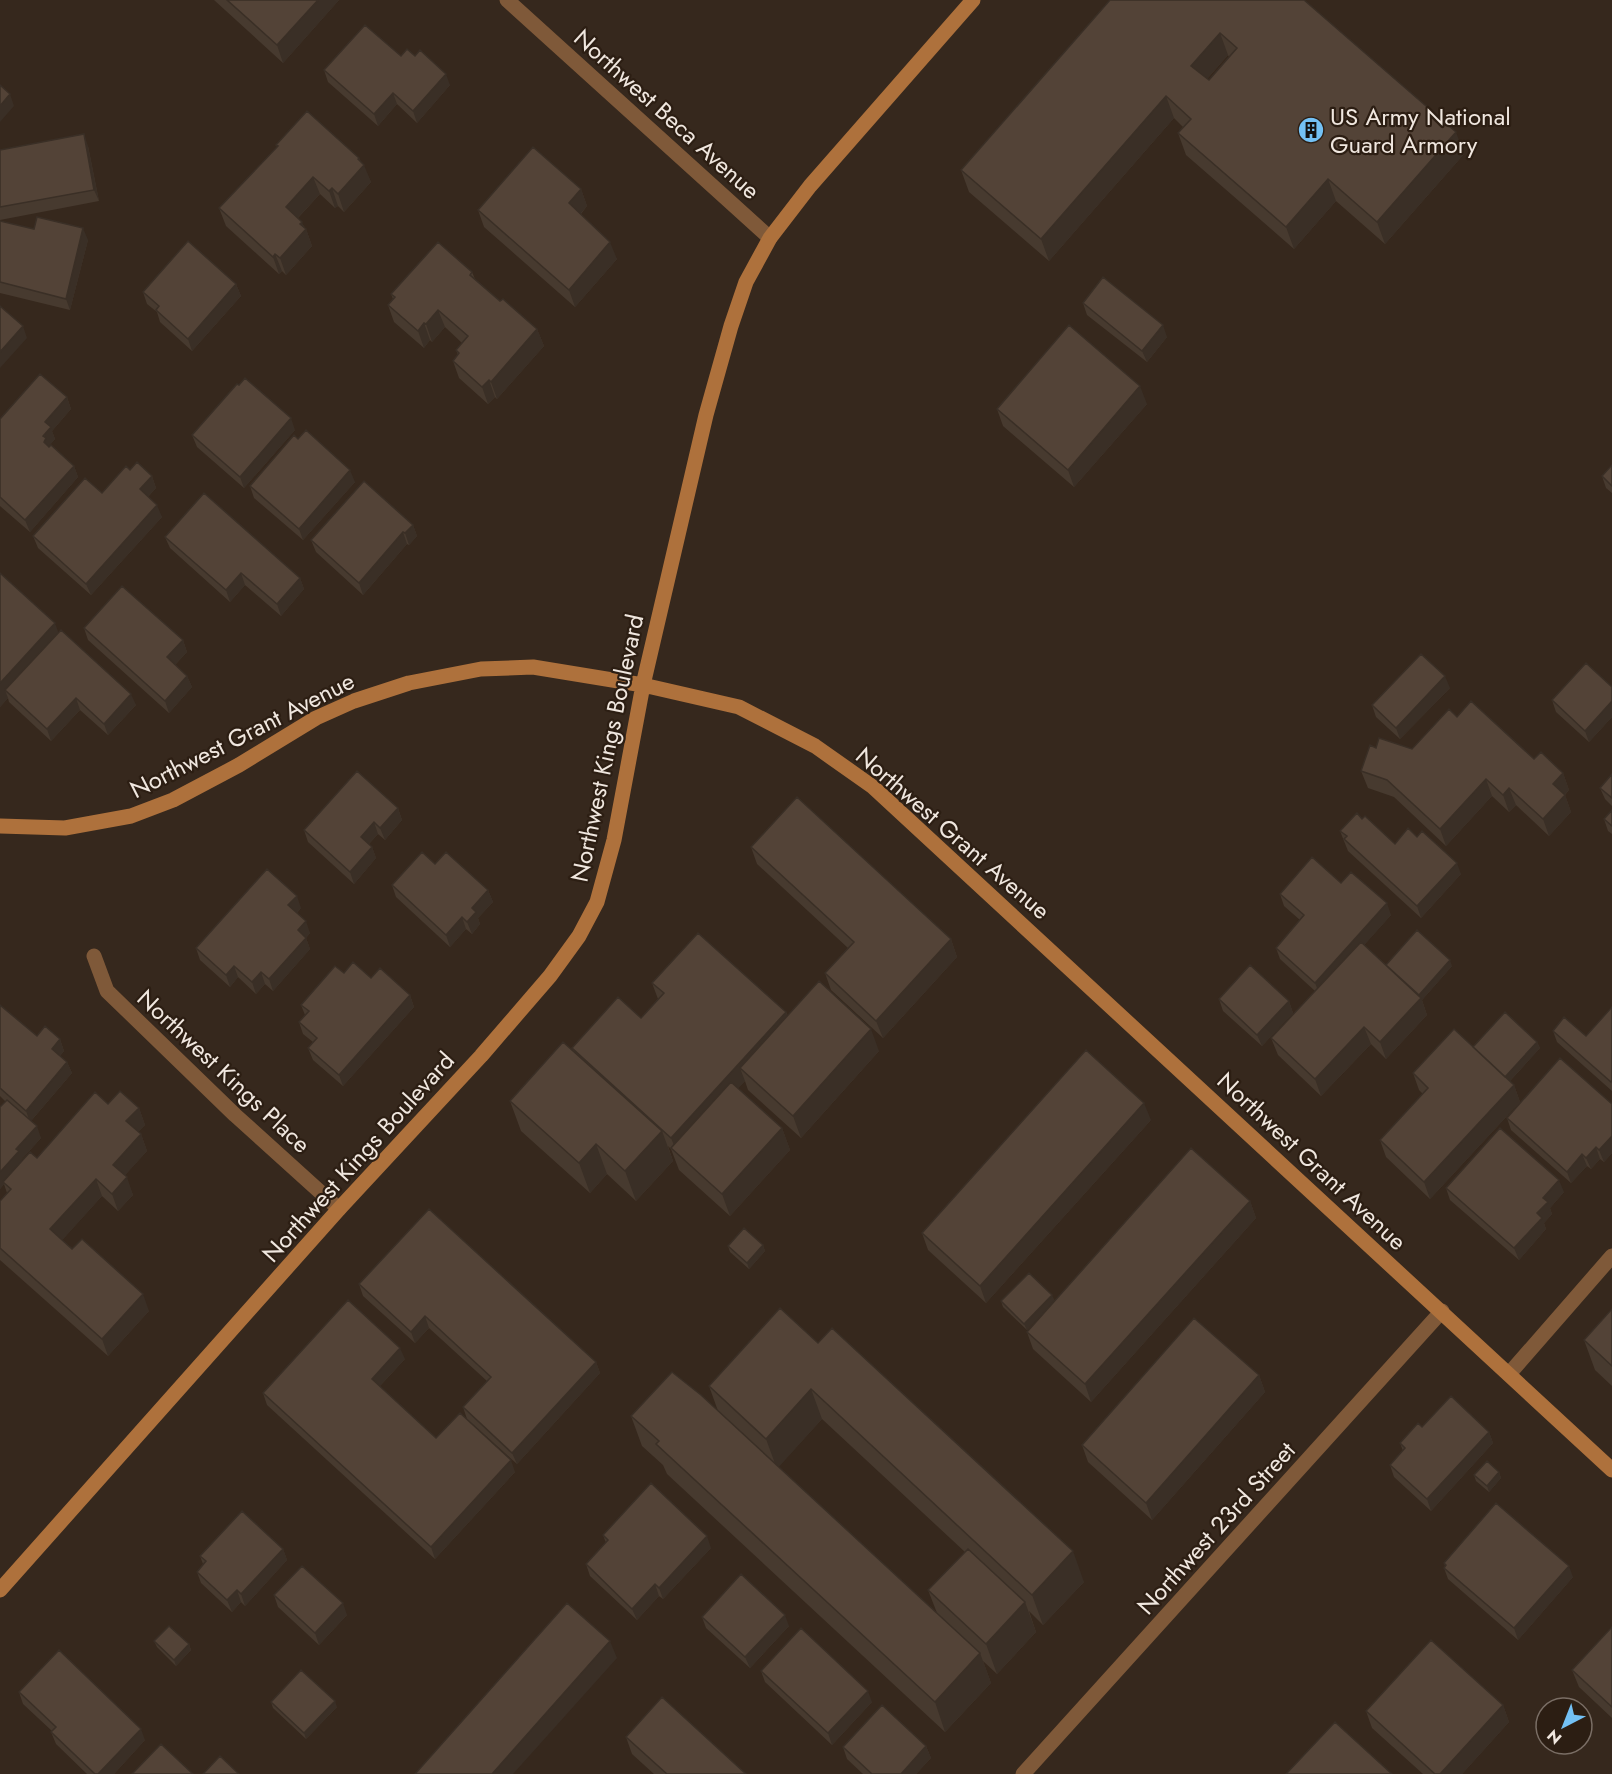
<svg xmlns="http://www.w3.org/2000/svg" width="1612" height="1774" viewBox="0 0 1612 1774" font-family="Jost,sans-serif">
  <style>
    .lines { fill: none; stroke-linecap: round; stroke-linejoin: round }
    .street { stroke: #7f5939; stroke-width: 15 }
    .secondary { stroke: #ae713c; stroke-width: 15 }
    .wall { fill: #473a2f; fill-rule: evenodd }
    .shaded-wall { fill: #3a2f26 }
    .building { fill: #534337; stroke: #3a2f26; stroke-width: 1.5; fill-rule: evenodd }
    .labels { text-anchor: middle; dominant-baseline: central; stroke-width: 4.5; stroke-linejoin: round; paint-order: stroke }
    .street-label { font-size: 24px; fill: #f0e7df; stroke: #2c1e13 }
    .poi-label { font-size: 24px; fill: #f0e7df; stroke: #2c1e13; text-anchor: start }
  </style>
  <rect width="100%" height="100%" fill="#36281d"/>
  <g class="lines">
    <path class="street" d="M507 0 770 238
      M94 956 107 991 235 1115 339 1209
      M1509 1374 1612 1256
      M1023 1774 1442 1311"/>
    <path class="secondary" d="M0 826 65 828 131 816 173 800 239 765 316 718 354 701 409 683 481 669 533 667 643 685 739 707 815 746 873 787 1612 1470
      M0 1590 339 1209 481 1056 550 976 579 936 597 902 614 840 643 685 706 415 731 326 746 282 770 238 810 186 973 0"/>
  </g>
  <path class="wall" d="M214 0H339L283 63Z
    M1110 0H1304L1464 154 1385 244 1336 201 1294 249 1186 155 1178 133 1183 127 1174 118 1049 261 969 192 961 170ZM1228 55 1229 57 1209 80 1207 79Z
    M401 56 450 85 417 123 397 104 378 126 328 82 324 70Z
    M276 145 359 158 371 182 344 212 338 206 335 208 320 194 298 218 306 229 312 246 286 275 282 271 279 274 226 226 219 208 277 147Z
    M88 146 99 201 0 220V150Z
    M581 189 587 206 581 214 617 259 575 307 484 227 478 210Z
    M0 221 34 229 88 240 70 310 0 293Z
    M472 272 475 279 500 301 537 329 544 346 497 399 495 397 488 404 459 378 453 361 458 355 456 350 462 343 445 327 432 342 430 340 424 348 394 322 388 305 393 299 391 294Z
    M236 284 241 296 192 351 160 322 157 312 147 304 143 292Z
    M1083 303 1167 337 1147 362 1087 315Z
    M67 397 71 409 52 431 55 439 49 446 74 466 78 477 30 532 0 506V419Z
    M1147 404 1074 487 1003 426 997 409Z
    M295 430 244 488 197 447 192 435Z
    M1612 465V493L1606 488 1602 476Z
    M130 470 152 476 156 488 148 497 162 517 91 595 38 548 33 536 102 493Z
    M355 482 303 540 254 498 250 486Z
    M413 525 417 536 409 545 407 544 363 595 316 552 311 540Z
    M165 537 300 578 304 589 281 616 245 585 230 602 170 548Z
    M0 573 58 633 136 705 108 735 80 710 51 741 9 702 8 698 0 707Z
    M84 628 183 640 187 652 175 665 187 676 192 687 169 713 88 640Z
    M1612 687V717L1589 742 1556 712 1552 700Z
    M1450 688 1400 739 1376 717 1372 705Z
    M1376 748 1412 749 1534 759 1563 773 1569 790 1565 795 1571 812 1549 836 1516 805 1509 812 1492 796 1446 846 1394 797 1368 788 1361 771Z
    M1612 774V806L1605 799 1600 788Z
    M398 808 402 820 385 840 378 834 369 844 372 847 376 858 354 884 308 842 304 830Z
    M1612 810V834L1608 831 1604 819Z
    M1362 819 1395 844 1417 837 1461 874 1421 918 1348 851 1340 831Z
    M751 847 951 939 957 957 883 1038 831 990 825 973 848 948 757 864Z
    M435 864 488 890 493 902 478 918 480 924 472 934 466 929 450 947 396 897 392 885Z
    M1341 883 1391 915 1364 945 1386 965 1452 966 1422 1000 1427 1015 1386 1059 1371 1044 1321 1096 1278 1055 1271 1038 1315 991 1280 959 1276 948 1300 920 1284 906 1280 894Z
    M301 908 297 913 310 933 306 938 310 949 273 991 265 984 256 994 238 977 230 987 200 960 196 948Z
    M344 973 371 978 410 995 414 1007 343 1086 313 1060 308 1048 313 1042 303 1034 299 1022 305 1015 301 1005Z
    M652 983 786 1012 788 1016 879 1051 801 1138 748 1090 745 1081 738 1088 782 1128 790 1150 730 1216 679 1170 671 1149 668 1146 673 1161 636 1201 607 1174 590 1193 521 1131 510 1101 573 1051 572 1048 641 1018 658 999Z
    M1219 999 1289 1001 1293 1013 1262 1046 1223 1011Z
    M0 1005 37 1036 60 1039 64 1051 60 1056 67 1062 72 1073 31 1121 41 1138 22 1159V1160L37 1158 108 1104 139 1108 145 1125 138 1132 141 1134 147 1151 125 1175 133 1195 118 1211 102 1196 62 1240 149 1311 108 1356 0 1260V1201L7 1193 4 1184 0 1189 5 1101 0 1096Z
    M1612 1007V1091L1557 1042 1553 1031 1586 1036Z
    M1537 1042 1540 1048 1510 1081 1514 1085 1520 1102 1430 1199 1386 1157 1380 1140 1423 1094 1419 1090 1413 1073 1473 1047Z
    M1612 1104V1153L1604 1162 1600 1159 1591 1169 1587 1166 1571 1183 1511 1130 1507 1118Z
    M1151 1120 986 1303 928 1250 922 1233Z
    M1446 1188 1564 1192 1550 1208 1552 1214 1544 1223 1546 1229 1519 1260 1450 1200Z
    M1250 1201 1256 1218 1091 1402 1033 1349 1027 1332 1053 1303 1027 1330 1003 1307 1001 1301H1054Z
    M763 1245 765 1251 749 1269 730 1252 728 1246Z
    M359 1284 596 1362 600 1373 517 1464 467 1419 463 1407 487 1381 429 1328 415 1343 363 1296Z
    M1612 1309V1386L1595 1370 1584 1340Z
    M818 1343 1084 1582 1043 1625 1029 1611 1036 1632 997 1674 983 1661 991 1683 945 1732 667 1474 663 1465 642 1446 631 1416 718 1411 709 1386ZM822 1419 965 1552 928 1590 937 1613 778 1467Z
    M405 1359 380 1386 436 1438 515 1472 435 1559 267 1405 263 1393Z
    M1259 1375 1265 1392 1152 1520 1088 1462 1082 1445Z
    M1422 1427 1489 1432 1493 1443 1431 1511 1394 1477 1390 1465 1403 1451 1400 1443Z
    M1499 1472 1501 1478 1489 1492 1476 1481 1474 1475Z
    M603 1535 711 1548 663 1599 659 1596 637 1620 590 1576 586 1564 606 1543Z
    M283 1549 287 1560 245 1606 241 1602 232 1612 201 1583 197 1572 203 1564 200 1556Z
    M1444 1563 1573 1577 1518 1640 1448 1579 1444 1568 1445 1566Z
    M274 1595 347 1615 319 1645 278 1607Z
    M702 1617 789 1626 750 1668 706 1628Z
    M1612 1627V1718L1579 1687 1572 1670Z
    M154 1641 189 1644 191 1650 176 1666 157 1647Z
    M761 1671 872 1702 832 1745 765 1682Z
    M19 1692 145 1740 114 1774H87L56 1744 51 1732 52 1731 23 1704Z
    M271 1702 337 1707 306 1739 273 1708Z
    M1503 1705 1509 1722 1462 1774H1423L1372 1728 1366 1711Z
    M626 1737 746 1774H654L632 1754Z
    M926 1746 931 1758 916 1774H863L847 1759 843 1747Z"/>
  <path class="shaded-wall" d="M318 0H339L283 63 277 45Z
    M1220 33 1228 55 1199 88 1191 66Z
    M446 74 450 85 417 123 413 111Z
    M393 93 397 104 378 126 374 114Z
    M10 94 14 106 0 122V106Z
    M1166 96 1174 118 1049 261 1041 239Z
    M1456 132 1464 154 1385 244 1377 222Z
    M84 134 88 146 99 201 94 190Z
    M359 158 363 167 364 165 371 182 344 212 338 194Z
    M313 177 320 194 292 224 286 207Z
    M1328 179 1336 201 1294 249 1286 227Z
    M332 188 338 206 335 208 329 191Z
    M581 189 587 206 575 220 569 203Z
    M302 222 305 230 306 229 312 246 286 275 280 258Z
    M83 228 88 240 70 310 66 299Z
    M610 242 617 259 575 307 569 290Z
    M275 254 282 271 279 274 273 257Z
    M236 284 241 296 192 351 188 339Z
    M438 310 445 327 432 342 426 324Z
    M424 323 430 340 424 348 418 331Z
    M1163 325 1167 337 1147 362 1142 351Z
    M23 326 27 338 0 368V352Z
    M537 329 544 346 497 399 491 382Z
    M489 380 495 397 488 404 482 387Z
    M1140 386 1147 404 1074 487 1068 470Z
    M67 397 71 409 52 431 55 439 49 446 51 450 44 442 45 422Z
    M291 418 295 430 244 488 240 477Z
    M74 466 78 477 30 532 25 520Z
    M350 470 355 482 303 540 299 529Z
    M152 476 156 488 144 501 140 489Z
    M157 505 162 517 91 595 86 584Z
    M413 525 417 536 409 545 405 533Z
    M403 532 407 544 363 595 359 583Z
    M241 573 245 585 230 602 226 590Z
    M300 578 304 589 281 616 277 604Z
    M55 623 61 640 5 690 8 698 0 707V683Z
    M183 640 187 652 171 669 167 657Z
    M187 676 192 687 169 713 165 701Z
    M1445 676 1450 688 1400 739 1396 728Z
    M131 694 136 705 108 735 104 724Z
    M76 698 80 710 51 741 47 729Z
    M1612 701V717L1589 742 1585 731Z
    M1563 773 1569 790 1559 801 1553 784Z
    M1486 779 1492 796 1446 846 1440 829Z
    M1509 788 1516 805 1509 812 1503 795Z
    M1565 795 1571 812 1549 836 1543 819Z
    M398 808 402 820 385 840 380 828Z
    M374 822 378 834 365 848 361 837Z
    M372 847 376 858 354 884 350 872Z
    M1457 863 1461 874 1421 918 1417 906Z
    M488 890 493 902 478 918 480 924 472 934 467 922 472 908Z
    M297 896 301 908 293 917 288 905Z
    M1387 903 1391 915 1320 995 1315 983Z
    M462 917 466 929 450 947 446 935Z
    M306 921 310 933 306 938 310 949 273 991 269 979 298 930Z
    M951 939 957 957 883 1038 876 1021Z
    M1450 960 1452 966 1422 1000 1427 1015 1386 1059 1380 1042 1419 995Z
    M234 966 238 977 230 987 226 975Z
    M261 972 265 984 256 994 252 982Z
    M410 995 414 1007 343 1086 339 1075Z
    M1289 1001 1293 1013 1262 1046 1257 1035Z
    M786 1012 792 1029 740 1068 745 1081 678 1155 671 1138Z
    M1364 1027 1371 1044 1321 1096 1315 1079Z
    M871 1029 879 1051 801 1138 793 1116Z
    M60 1039 64 1051 56 1060 52 1049Z
    M1537 1042 1540 1048 1508 1083 1505 1077Z
    M67 1062 72 1073 30 1122 26 1111Z
    M1514 1085 1520 1102 1430 1199 1424 1182Z
    M1144 1103 1151 1120 986 1303 980 1286Z
    M139 1108 145 1125 133 1138 126 1121Z
    M37 1126 41 1138 22 1159 23 1163 3 1182 4 1184 0 1189V1172L16 1149Z
    M782 1128 790 1150 730 1216 722 1194Z
    M662 1131 673 1161 636 1201 625 1171Z
    M141 1134 147 1151 119 1182 113 1165Z
    M1612 1136V1153L1604 1162 1599 1150Z
    M596 1144 607 1174 590 1193 579 1163Z
    M1596 1147 1600 1159 1591 1169 1586 1158Z
    M1582 1154 1587 1166 1571 1183 1567 1172Z
    M127 1177 133 1195 118 1211 112 1194Z
    M96 1179 102 1196 57 1246 50 1229Z
    M1559 1180 1564 1192 1550 1208 1552 1214 1544 1223 1546 1229 1519 1260 1514 1248 1537 1213 1543 1198Z
    M1250 1201 1256 1218 1091 1402 1085 1384Z
    M763 1245 765 1251 749 1269 747 1263Z
    M143 1294 149 1311 108 1356 102 1339Z
    M1052 1295 1055 1301 1027 1330 1024 1324Z
    M425 1316 429 1328 415 1343 411 1332Z
    M400 1348 405 1359 376 1390 372 1379Z
    M596 1362 600 1373 517 1464 512 1453Z
    M1259 1375 1265 1392 1152 1520 1146 1503Z
    M811 1389 822 1419 777 1469 766 1439Z
    M1489 1432 1493 1443 1431 1511 1427 1499Z
    M511 1460 515 1472 435 1559 431 1547Z
    M1499 1472 1501 1478 1489 1492 1487 1486Z
    M707 1536 711 1548 663 1599 659 1588Z
    M283 1549 287 1560 245 1606 241 1594Z
    M1073 1551 1084 1582 1043 1625 1032 1595Z
    M1569 1566 1573 1577 1518 1640 1514 1628Z
    M655 1584 659 1596 637 1620 632 1609Z
    M237 1590 241 1602 232 1612 227 1600Z
    M1025 1602 1036 1632 997 1674 986 1644Z
    M343 1603 347 1615 319 1645 315 1633Z
    M785 1615 789 1626 750 1668 745 1657Z
    M610 1641 617 1658 513 1774H492Z
    M189 1644 191 1650 176 1666 174 1660Z
    M980 1653 991 1683 945 1732 935 1702Z
    M868 1691 872 1702 832 1745 828 1733Z
    M335 1701 337 1707 306 1739 304 1733Z
    M1503 1705 1509 1722 1462 1774H1440Z
    M141 1729 145 1740 114 1774H98Z
    M926 1746 931 1758 916 1774H901Z"/>
  <path class="building" d="M227 0H318L277 45Z
    M1110 0H1304L1456 132 1377 222 1328 179 1286 227 1178 133 1191 119 1166 96 1041 239 961 170ZM1220 33 1237 48 1209 80 1191 66Z
    M365 25 401 56 407 49 415 56 420 50 446 74 413 111 393 93 374 114 324 70Z
    M0 85 10 94 0 106Z
    M307 111 359 158 358 159 364 165 338 194 332 188 329 191 313 177 286 207 302 222 300 224 306 229 280 258 275 254 273 257 219 208 278 146 276 145Z
    M84 134 94 190 0 207V150Z
    M533 147 581 189 569 203 610 242 569 290 478 210Z
    M37 217 83 228 66 299 0 282V221L34 229Z
    M188 241 236 284 188 339 156 310 159 306 143 292Z
    M438 242 472 272 470 275 500 301 503 299 537 329 491 382 489 380 482 387 453 361 459 353 456 350 468 336 438 310 426 324 424 323 418 331 388 305 395 297 391 294Z
    M1103 277 1163 325 1142 351 1083 303Z
    M0 306 23 326 0 352Z
    M1069 325 1140 386 1068 470 997 409Z
    M40 374 67 397 45 422 51 427 43 436 46 438 44 442 49 447 51 445 74 466 25 520 0 497V419Z
    M245 378 291 418 240 477 192 435 237 384 239 385Z
    M306 430 350 470 299 529 250 486 294 435 298 439Z
    M137 462 152 476 140 489 157 505 86 584 33 536 85 478 102 493 126 466 130 470Z
    M1612 465V486L1602 476Z
    M364 481 413 525 405 533 403 532 359 583 311 540Z
    M204 493 300 578 277 604 241 573 226 590 165 537Z
    M0 573 55 623 0 683Z
    M122 586 183 640 167 657 187 676 165 701 84 628Z
    M61 630 131 694 104 724 76 698 47 729 5 690Z
    M1421 654 1445 676 1396 728 1372 705Z
    M1586 663 1612 687V701L1585 731 1552 700Z
    M1471 701 1534 759 1541 752 1563 773 1553 784 1565 795 1543 819 1509 788 1503 795 1486 779 1440 829 1387 780 1361 771 1370 745 1376 748 1379 738 1412 749 1449 709 1457 717Z
    M357 771 398 808 380 828 374 822 361 837 372 847 350 872 304 830Z
    M1612 774V798L1600 788Z
    M797 797 951 939 876 1021 825 973 854 942 751 847Z
    M1612 810V826L1604 819Z
    M1357 813 1362 819 1365 816 1395 844 1408 828 1417 837 1422 831 1457 863 1417 906 1344 839 1347 836 1340 831Z
    M422 852 435 864 446 852 488 890 472 908 476 912 467 922 462 917 446 935 392 885Z
    M1312 857 1341 883 1351 872 1387 903 1315 983 1276 948 1304 915 1280 894Z
    M267 869 297 896 288 905 306 921 298 930 306 938 269 979 261 972 252 982 234 966 226 975 196 948Z
    M1417 930 1450 960 1419 995 1386 965Z
    M698 933 786 1012 671 1138 572 1048 618 997 641 1018 664 993 652 983Z
    M1361 942 1421 998 1380 1042 1364 1027 1315 1079 1271 1038Z
    M353 962 371 978 380 968 410 995 339 1075 308 1048 317 1038 299 1022 309 1011 301 1005 335 966 344 973Z
    M1250 965 1289 1001 1257 1035 1219 999Z
    M819 981 871 1029 793 1116 740 1068Z
    M0 1005 37 1036 45 1026 60 1039 52 1049 67 1062 26 1111 0 1088Z
    M1612 1007V1080L1611 1082 1553 1031 1564 1017 1586 1036Z
    M1505 1012 1537 1042 1505 1077 1473 1047Z
    M1454 1029 1514 1085 1424 1182 1380 1140 1428 1088 1413 1073Z
    M563 1042 662 1131 625 1171 596 1144 579 1163 510 1101Z
    M1086 1050 1144 1103 980 1286 922 1233Z
    M1560 1058 1612 1104V1136L1599 1150 1596 1147 1586 1158 1582 1154 1567 1172 1507 1118Z
    M731 1082 782 1128 722 1194 671 1148Z
    M120 1091 139 1108 126 1121 141 1134 113 1165 127 1177 112 1194 96 1179 50 1229 72 1249 82 1239 143 1294 102 1339 0 1248V1201L11 1189 3 1182 30 1152 37 1158 95 1092 108 1104Z
    M7 1100 37 1126 16 1149 19 1151 0 1172V1107Z
    M1500 1128 1559 1180 1543 1198 1548 1202 1537 1213 1542 1218 1514 1248 1446 1188Z
    M1191 1148 1250 1201 1085 1384 1027 1332Z
    M429 1209 596 1362 512 1453 463 1407 491 1377 425 1316 411 1332 359 1284Z
    M744 1228 763 1245 747 1263 728 1246Z
    M1029 1273 1052 1295 1024 1324 1001 1301Z
    M348 1300 400 1348 372 1379 436 1438 460 1413 511 1460 431 1547 263 1393Z
    M780 1308 818 1343 832 1328 1073 1551 1032 1595 811 1389 766 1439 709 1386Z
    M1612 1309V1366L1584 1340Z
    M1194 1318 1259 1375 1146 1503 1082 1445Z
    M672 1372 701 1395 980 1653 935 1702 656 1444 659 1441 631 1416Z
    M1451 1396 1489 1432 1427 1499 1390 1465 1405 1448 1400 1443 1418 1423 1422 1427Z
    M1487 1461 1499 1472 1487 1486 1474 1475Z
    M651 1483 707 1536 659 1588 655 1584 632 1609 586 1564 608 1540 603 1535Z
    M1496 1503 1569 1566 1514 1628 1444 1568 1446 1565 1444 1563Z
    M242 1511 283 1549 241 1594 237 1590 227 1600 197 1572 206 1561 200 1556Z
    M968 1549 1025 1602 986 1644 928 1590Z
    M302 1566 343 1603 315 1633 274 1595Z
    M741 1574 785 1615 745 1657 702 1617Z
    M567 1603 610 1641 492 1774H415Z
    M169 1626 189 1644 174 1660 154 1641Z
    M1612 1627V1707L1572 1670Z
    M801 1628 868 1691 828 1733 761 1671Z
    M1431 1640 1503 1705 1440 1774H1435L1366 1711Z
    M59 1650 141 1729 98 1774H95L51 1732 56 1727 19 1692Z
    M301 1670 335 1701 304 1733 271 1702Z
    M662 1697 746 1774H667L626 1737Z
    M882 1705 926 1746 901 1774H872L843 1747Z
    M1335 1722 1392 1774H1286Z
    M161 1744 193 1774H132Z
    M220 1756 239 1774H203Z"/>
  <defs>
    <g id="building-disc" transform="scale(1.35)"><circle r="9.5" fill="#73c1f5" stroke="#2c1e13"/><path d="M-4-6H4V6H1V3H-1V6H-4ZM-2.5-4.3h1.7v1.8h-1.7ZM.8-4.3h1.7v1.8H.8ZM-2.5-1h1.7V.8h-1.7ZM.8-1h1.7V.8H.8Z" fill="#111"/></g>
  </defs>
  <g fill-rule="evenodd">
    <use href="#building-disc" x="1311" y="130"/>
  </g>
  <g class="labels">
    <g class="street-label">
      <text transform="translate(667 114) rotate(42)">Northwest Beca Avenue</text>
      <text transform="translate(242 735) rotate(-27)">Northwest Grant Avenue</text>
      <text transform="translate(607 748) rotate(-78)">Northwest Kings Boulevard</text>
      <text transform="translate(953 833) rotate(41)">Northwest Grant Avenue</text>
      <text transform="translate(224 1071) rotate(43)">Northwest Kings Place</text>
      <text transform="translate(358 1157) rotate(-48)">Northwest Kings Boulevard</text>
      <text transform="translate(1312 1161) rotate(43)">Northwest Grant Avenue</text>
      <text transform="translate(1216 1528) rotate(-48)">Northwest 23rd Street</text>
    </g>
    <g class="poi-label">
      <text x="1330" y="116">US Army National<tspan x="1330" dy="28">Guard Armory</tspan></text>
    </g>
  </g>
  <g transform="translate(1564 1726) rotate(222)"><circle r="28" fill="#2c1e13" stroke="#7a6e65" stroke-width="1.5"/>
  <path d="M0-4.5L10 22L0 15L-10 22Z" fill="#73c1f5"/>
  <text y="-9" font-size="16" font-weight="bold" text-anchor="middle" fill="#f0e7df">N</text>
  </g>
</svg>
